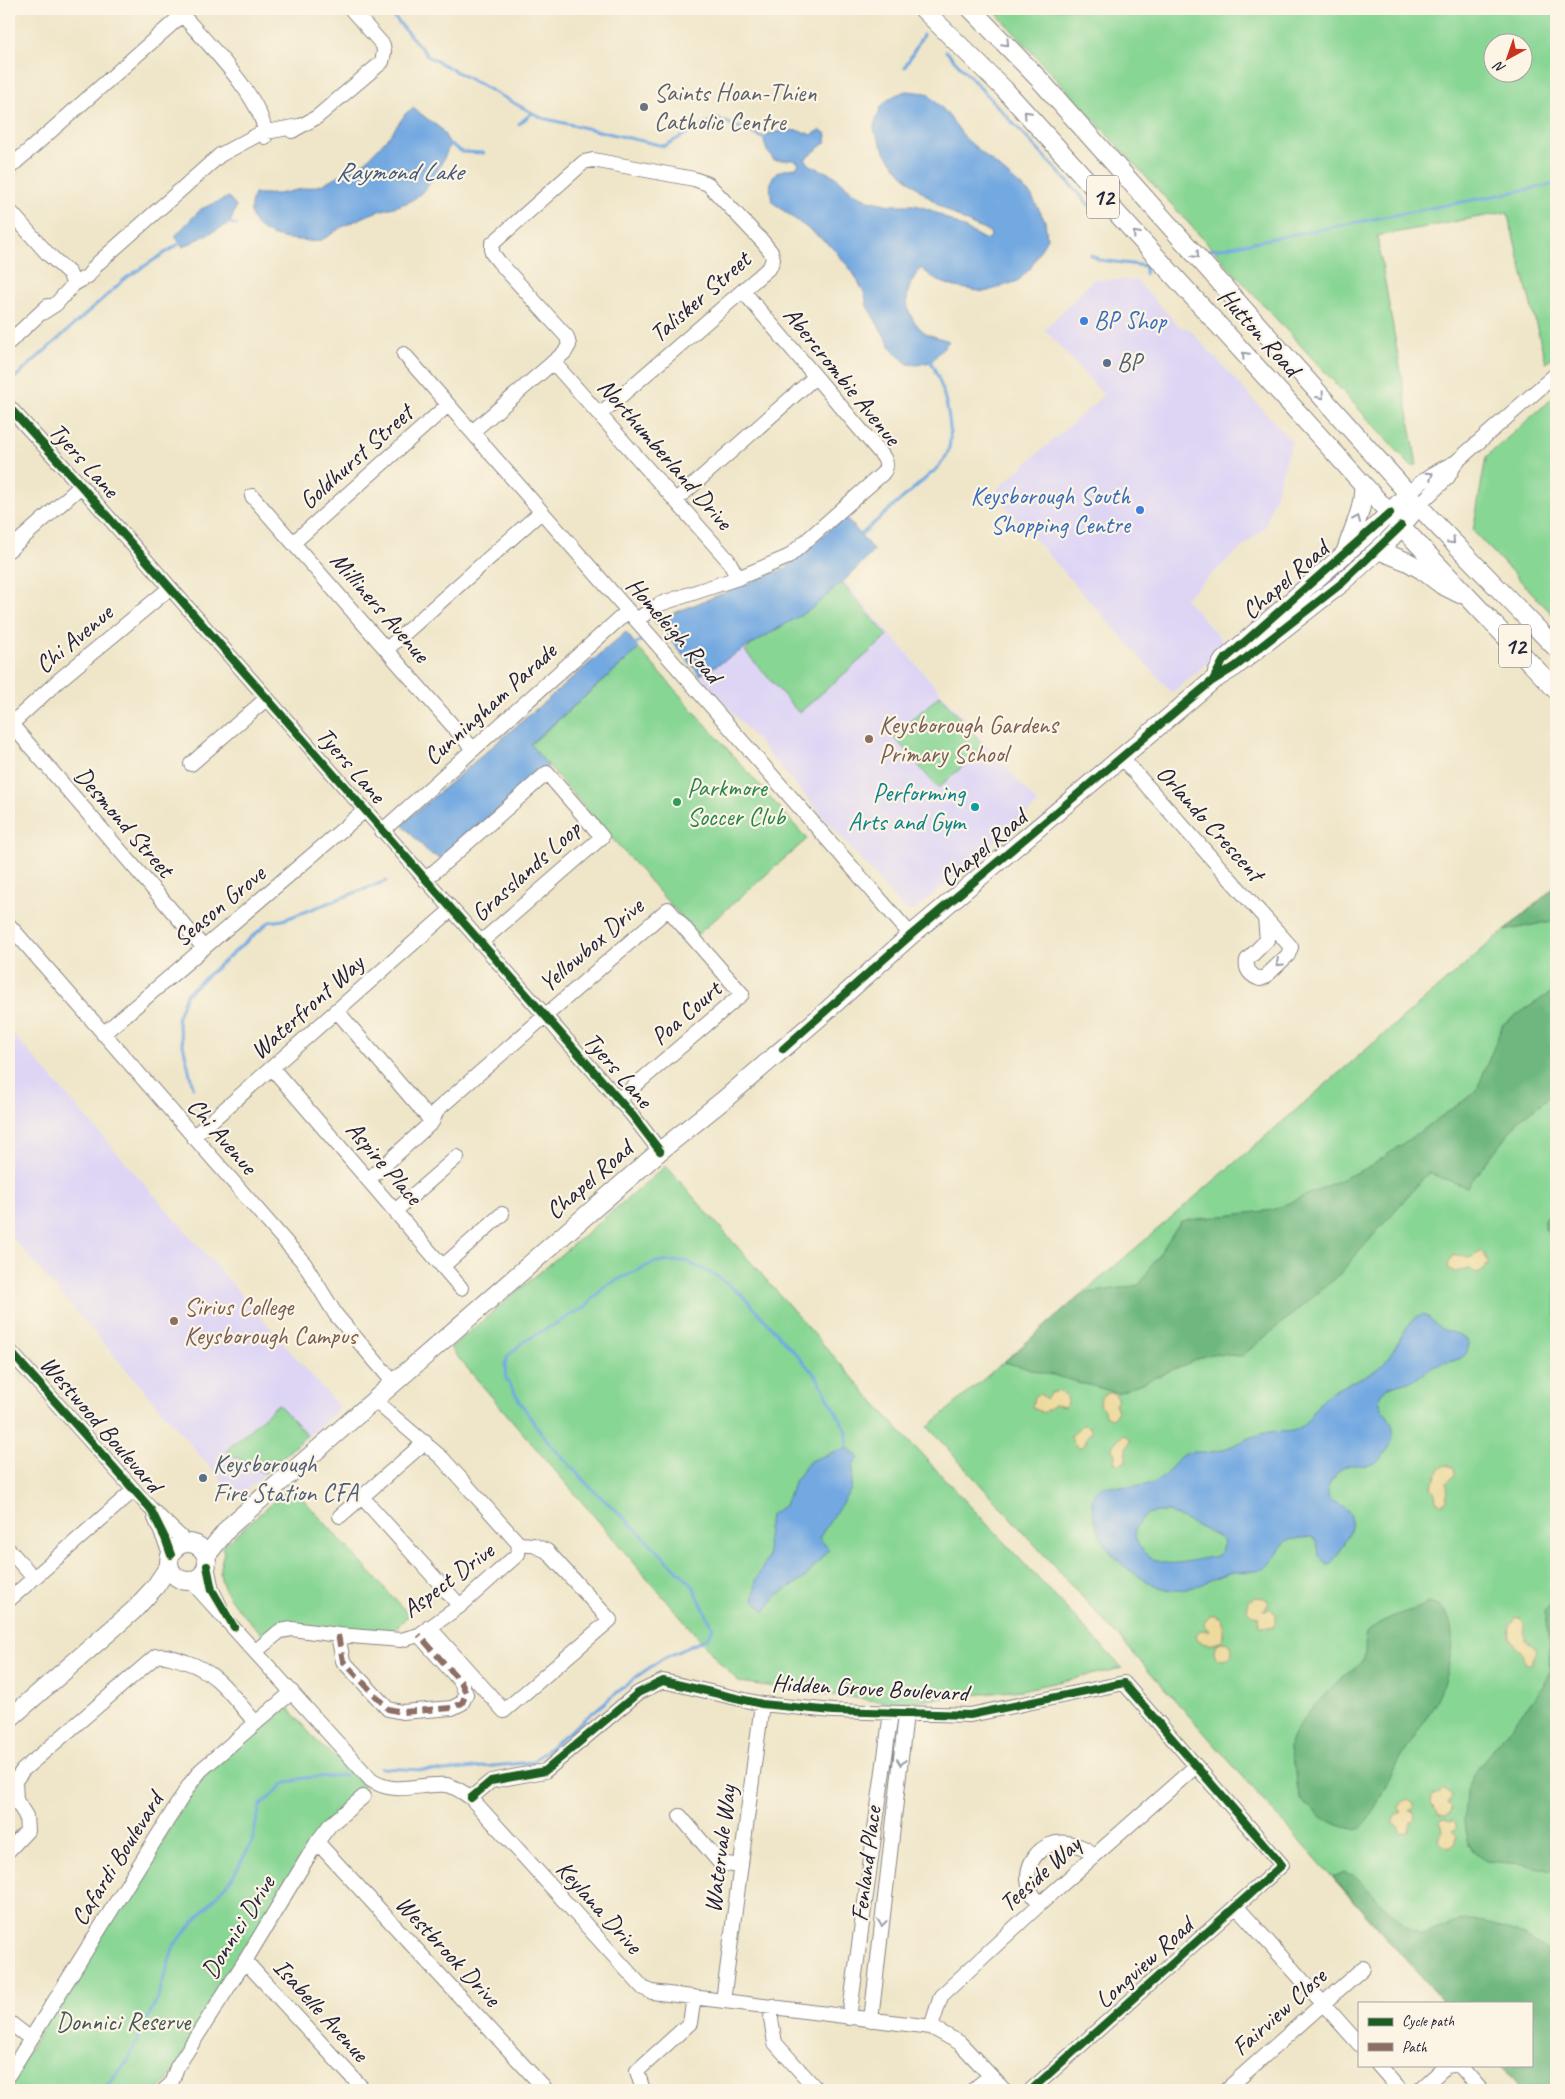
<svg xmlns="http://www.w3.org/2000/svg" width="1565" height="2099" viewBox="0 0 1565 2099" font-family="Caveat,sans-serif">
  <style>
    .built { fill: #ded5f5 }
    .green { fill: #88d694; stroke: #557c68; fill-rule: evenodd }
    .forest { fill: #6eb77e; stroke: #486c5c }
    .sand { fill: #eeda9e; stroke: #887e6c }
    .water { fill: #73a9e1; stroke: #4a668e; fill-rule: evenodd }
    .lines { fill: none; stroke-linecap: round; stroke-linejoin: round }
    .stream { stroke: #73a9e1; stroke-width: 3 }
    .minor-casing { stroke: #888482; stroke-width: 16 }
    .major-casing { stroke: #888482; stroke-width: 20 }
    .minor { stroke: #fff; stroke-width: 14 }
    .major { stroke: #fff; stroke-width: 18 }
    .quiet { stroke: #8d6e63; stroke-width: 6; stroke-dasharray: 12 6; stroke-linecap: butt }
    .cycleway-casing { stroke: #fcf5e5; stroke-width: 11 }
    .cycleway { stroke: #1b5e20; stroke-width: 8 }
    .oneway { stroke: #9c9ca7 }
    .worship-dot { fill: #6b7280; stroke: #fcf5e5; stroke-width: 2 }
    .shop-dot { fill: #3f7fe0; stroke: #fcf5e5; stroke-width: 2 }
    .service-dot { fill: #5c6f8a; stroke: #fcf5e5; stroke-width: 2 }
    .education-dot { fill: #8d6e63; stroke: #fcf5e5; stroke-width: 2 }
    .leisure-dot { fill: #2e9e5b; stroke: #fcf5e5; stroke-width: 2 }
    .culture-dot { fill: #0f9aa8; stroke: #fcf5e5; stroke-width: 2 }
    .labels { text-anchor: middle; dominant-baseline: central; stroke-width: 4.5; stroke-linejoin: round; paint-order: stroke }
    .shield { fill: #fcf5e5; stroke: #63616e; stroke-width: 1 }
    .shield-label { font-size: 24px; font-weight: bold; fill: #22223b }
    .worship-label { font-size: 25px; fill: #5b616d; stroke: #fcf5e5; text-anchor: start }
    .street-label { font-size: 25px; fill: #22223b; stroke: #fcf5e5 }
    .shop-label { font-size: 25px; fill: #366cbe; stroke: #fcf5e5; text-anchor: start }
    .service-label { font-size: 25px; fill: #4e5e75; stroke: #fcf5e5; text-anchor: start }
    .education-label { font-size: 25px; fill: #785e54; stroke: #fcf5e5; text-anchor: start }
    .leisure-label { font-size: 25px; fill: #27864d; stroke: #fcf5e5; text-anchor: start }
    .culture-label { font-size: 25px; fill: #0d838f; stroke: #fcf5e5; text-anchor: end }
    .park-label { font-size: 25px; fill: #415856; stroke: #fcf5e5 }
    .water-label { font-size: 26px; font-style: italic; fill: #42587d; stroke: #fcf5e5 }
  </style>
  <rect width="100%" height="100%" fill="#fcf5e5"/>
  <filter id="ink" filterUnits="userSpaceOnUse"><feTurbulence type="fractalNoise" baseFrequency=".02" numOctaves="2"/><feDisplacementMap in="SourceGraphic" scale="10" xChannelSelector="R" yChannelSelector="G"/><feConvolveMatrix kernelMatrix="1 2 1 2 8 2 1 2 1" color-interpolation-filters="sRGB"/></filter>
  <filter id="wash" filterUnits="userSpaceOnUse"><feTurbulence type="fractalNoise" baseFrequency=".0096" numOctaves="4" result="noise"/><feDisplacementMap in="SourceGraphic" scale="20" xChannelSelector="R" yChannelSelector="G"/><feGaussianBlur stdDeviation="1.12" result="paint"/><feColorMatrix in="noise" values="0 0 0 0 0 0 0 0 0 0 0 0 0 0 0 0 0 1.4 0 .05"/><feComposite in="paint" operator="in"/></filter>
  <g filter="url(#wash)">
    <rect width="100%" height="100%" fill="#efe6c9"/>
    <path class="built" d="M1093 279 1137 281 1179 326 1190 330 1292 442 1265 527 1185 598 1227 646 1172 693 993 493 1104 395 1045 330Z
      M844 581 1038 804 914 911 905 910 700 675 746 634 811 609Z
      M9 1029 340 1408 237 1498 9 1234Z"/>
    <path class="green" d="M1021 9H1556V354L1546 363 1507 212 1377 236 1417 465 1411 466 997 14ZM1492 42H1522V72H1492Z
      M1556 395V618L1473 531 1486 457Z
      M833 573 888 636 799 713 745 651Z
      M639 649 807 839 697 935 530 745Z
      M940 695 985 747 938 788 893 736Z
      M1556 886V2090H1521L1499 2065H1531V2003H1444L1143 1664 928 1427Z
      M666 1166 897 1428 1122 1668 1021 1690 893 1703 739 1682 720 1663 450 1348Z
      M278 1404 307 1435 266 1472H261L226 1451Z
      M291 1486 409 1615 390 1634 340 1631 264 1636C248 1618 218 1595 220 1567 221 1562 223 1557 224 1552L222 1547Z
      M283 1706 287 1707 321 1746 340 1760 365 1788 321 1829 167 2082 157 2090H9V2081L203 1776Z"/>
    <path class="forest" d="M1556 886V920L1505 931Z
      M1556 989V1092L1519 1120 1467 1187 1428 1173 1336 1278 1242 1356 1210 1354 1118 1393 1004 1362 1082 1294 1139 1285 1181 1221 1273 1210 1371 1166 1476 1092 1503 1024Z
      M1556 1204V1235L1550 1234 1544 1228V1219Z
      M1556 1599V1872L1522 1864 1487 1861 1473 1852 1467 1841 1464 1823 1466 1791 1479 1766 1544 1686 1550 1667 1548 1635 1544 1612Z
      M1428 1603C1431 1604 1436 1605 1439 1606 1464 1622 1447 1678 1437 1699 1424 1725 1405 1748 1392 1773 1383 1789 1378 1806 1367 1820 1365 1822 1362 1826 1359 1828 1345 1833 1307 1811 1301 1798 1296 1789 1297 1783 1296 1773 1295 1764 1290 1756 1290 1747 1290 1729 1330 1688 1344 1676 1349 1671 1358 1667 1362 1662 1369 1652 1361 1639 1370 1630 1386 1615 1410 1613 1428 1603Z
      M1345 1872 1353 1875 1410 1930 1421 1935C1433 1932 1445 1925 1458 1922 1491 1916 1530 1937 1556 1956V2090H1521L1499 2065H1531V2003H1444L1333 1877Z"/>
    <path class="sand" d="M1482 1251 1489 1262 1480 1273 1476 1274 1469 1269 1455 1272 1449 1269 1448 1264 1453 1255 1470 1258Z
      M1059 1391C1066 1394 1069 1400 1065 1407L1054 1405 1043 1413 1032 1407 1034 1396 1040 1394 1046 1399 1050 1393Z
      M1109 1392 1114 1393 1118 1399 1115 1405 1118 1411 1114 1417 1111 1418 1105 1415 1104 1410 1100 1405 1101 1397Z
      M1083 1425 1089 1426 1092 1432 1087 1436 1085 1445 1079 1448 1073 1443 1071 1436Z
      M1123 1435 1127 1436 1131 1440 1126 1448V1461L1120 1465 1114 1462 1115 1454 1112 1450V1447Z
      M1446 1465 1454 1468 1455 1476 1446 1483 1447 1500 1442 1504 1436 1501 1435 1493 1431 1487 1439 1470Z
      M1255 1597 1265 1598 1269 1603 1264 1610 1271 1609 1276 1614V1622L1272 1628 1259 1626 1258 1616 1252 1615 1247 1610 1249 1601Z
      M1210 1615H1215L1221 1618C1222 1623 1225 1630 1224 1635 1221 1646 1206 1646 1198 1641L1196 1635 1200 1630 1209 1631 1204 1625V1622Z
      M1519 1618 1524 1623 1525 1640 1534 1645 1537 1650 1532 1664H1526L1523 1654C1512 1646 1508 1637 1510 1625L1515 1619Z
      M1214 1651a9 9 0 1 1 18 0a9 9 0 1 1-18 0Z
      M1443 1790 1450 1793 1452 1797 1448 1803 1452 1807 1451 1813 1446 1816 1440 1815 1437 1809 1431 1803 1432 1796 1440 1794Z
      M1408 1800 1414 1804 1413 1808 1409 1811 1413 1812 1415 1818 1411 1822 1409 1831 1401 1833 1399 1828 1393 1824V1821L1395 1816 1401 1813 1399 1808 1402 1802Z
      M1444 1819 1449 1821 1452 1820 1456 1823V1828L1452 1831 1457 1836 1456 1843 1450 1847 1444 1845 1439 1840 1442 1831 1440 1822Z"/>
    <path class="water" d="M907 91 927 93 945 111 966 139 1031 195 1045 221 1047 238 1030 269 1018 281 985 292 955 287 936 280 921 268C903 289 901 311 923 331 929 336 941 338 949 341L931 362 917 365 908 364 894 352 867 306 865 294 852 271 831 246 772 202C768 179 770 170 796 168L799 163 794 160H774L767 151 764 142 768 134C783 130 797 128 812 135L820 130 827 134 826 142 805 159 810 165 835 176 851 191 868 200 890 205H916L933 211 986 240 991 237 990 232C953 220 893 176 879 140 877 137 875 132 874 129 874 126 876 121 877 117 881 102 892 95 907 91Z
      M413 108 441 129 450 144C443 162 431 187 415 198 404 206 388 208 376 212 365 216 355 221 344 226 336 230 326 239 318 241 313 242 307 241 302 240 274 240 240 229 254 194H278L321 185 366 161 391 134 406 113Z
      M229 197 236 207 230 223 183 247 175 236 201 209Z
      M845 516 874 551 844 581 811 609 700 675 654 621 786 568Z
      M626 632 639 649 530 744 548 766 442 858 430 854 402 824Z
      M1423 1314C1430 1316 1433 1324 1440 1328 1448 1334 1471 1332 1468 1348 1466 1363 1444 1361 1433 1366 1427 1370 1421 1376 1415 1379 1404 1384 1387 1384 1381 1394 1371 1411 1413 1423 1381 1458 1363 1477 1350 1451 1333 1479 1331 1483 1327 1488 1327 1493 1327 1501 1338 1503 1344 1507 1363 1520 1341 1551 1331 1563L1327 1564 1319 1557 1318 1547 1315 1539 1311 1537 1288 1540C1279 1547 1275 1560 1266 1567 1257 1574 1240 1570 1229 1573 1208 1579 1190 1594 1167 1589 1157 1587 1148 1582 1140 1577 1112 1560 1099 1542 1093 1511 1091 1499 1091 1491 1103 1486 1124 1486 1151 1491 1167 1473 1173 1467 1177 1457 1185 1454 1193 1450 1203 1453 1212 1452 1231 1449 1249 1436 1269 1432 1277 1430 1287 1434 1295 1430 1311 1424 1314 1406 1325 1397 1341 1384 1362 1380 1379 1368 1397 1354 1405 1317 1423 1314ZM1158 1512H1169L1222 1539 1224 1543 1220 1554 1214 1557C1190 1559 1164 1573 1144 1552 1137 1544 1134 1539 1135 1528L1147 1514Z
      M847 1447 859 1458 853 1466 851 1489 819 1538 829 1549 805 1578 777 1595 765 1612 754 1600 756 1579 768 1558 767 1538 770 1515 785 1505 795 1480 810 1461Z"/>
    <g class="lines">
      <path class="stream" d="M387 9 429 57 542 118 664 146 716 118 769 140
        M946 51 1093 209
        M905 67 923 35
        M519 124 532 113
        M447 145 450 144 462 152 484 153
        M227 222 236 225
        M1206 251 1556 184
        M1091 255 1100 260 1146 266 1145 274
        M9 383 126 278 182 242
        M858 537 934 471C941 464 947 458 949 448 954 424 942 379 929 359
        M633 645 642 640
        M193 1087 177 1019 186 994 269 922 283 920 386 881
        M381 1768 445 1771 532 1762 636 1677 662 1659 708 1638 713 1628 693 1586 638 1531 590 1487 552 1446 533 1422 506 1379 505 1364 508 1356 523 1342 585 1307 605 1286 655 1262 686 1261 718 1277 743 1296 817 1377 847 1432V1447
        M104 2090 127 2062 158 1997 174 1945 232 1878 252 1842 260 1806 284 1784 303 1778 345 1775"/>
    </g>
  </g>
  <g filter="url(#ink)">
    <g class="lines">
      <g class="minor-casing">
        <path id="minor" d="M177 9C201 37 267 101 265 137
          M292 131 317 117 382 62 384 52 383 45 351 9
          M9 168 182 15
          M9 210 47 253 69 273 74 284
          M42 313 56 304 74 284 88 276 97 264 220 155 261 133 299 126
          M9 342 48 306
          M404 354 911 935
          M553 362 728 560 738 578
          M9 407 81 486 633 1116 660 1151
          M472 432 565 352 569 345 567 337 499 262 492 253V244L584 162 593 160 694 179 708 184 763 242 771 252 773 259 770 267 600 414
          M1408 494C1423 479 1437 471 1456 462L1556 374
          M252 496 473 749
          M676 500 815 377
          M1419 505 1448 477 1456 462
          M293 543 448 405
          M9 550 81 486
          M636 620 660 604 738 578 788 557 882 474C888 467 887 462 882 455L743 291
          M387 649 541 512
          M11 724 204 948
          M9 726 58 681 170 588
          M1121 757 1291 947 1288 955 1265 977 1260 979C1251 976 1245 970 1247 960L1267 940 1265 918
          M191 764 266 699
          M382 831 628 611
          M425 880 547 773 602 837 480 943
          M9 925 304 1263 336 1315 394 1383
          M336 1010 432 1122
          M103 1034 364 811
          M272 1068 461 1288
          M193 1137 451 910
          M368 1180 432 1122 437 1110 668 909 742 994 618 1100
          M395 1211 457 1157
          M443 1266 502 1214
          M9 1350 150 1508 187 1543
          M362 1497 460 1606
          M340 1516 425 1442
          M155 1518 171 1555
          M9 1550 34 1578
          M207 1566 212 1590 220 1606
          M191 1581 371 1780C396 1797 421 1782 447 1785 456 1787 464 1793 471 1798L643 1988 652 1992 931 2027 960 2043 1004 2090
          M9 1600 134 1490
          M429 1627 504 1711 610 1620 547 1551 533 1545 519 1544
          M338 1635 343 1661 388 1709 402 1712 452 1708 462 1703 466 1694 461 1682 419 1635
          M256 1651 280 1631 292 1629 338 1635 401 1640 419 1635 460 1606 518 1554 519 1544 442 1458 375 1401
          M471 1798 491 1781 545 1771 638 1693 663 1681 762 1704 833 1711 970 1715 1124 1683 1282 1865 1031 2090
          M680 1816 720 1863 741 1866
          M317 1842 546 2090
          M9 1850 27 1831 26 1816 16 1800 15 1781 23 1770 156 1656C167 1655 175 1658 186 1662 220 1673 233 1698 256 1723
          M1040 1904C1037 1900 1033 1896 1031 1891 1020 1866 1041 1839 1067 1843 1078 1844 1086 1849 1095 1855
          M1237 1907 1359 2044
          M245 1961 364 2090
          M723 2001 762 1704
          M772 2006 771 2019 775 2043 817 2090
          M849 2018 891 1713
          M871 2020 906 1714
          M9 2022 31 2039
          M931 2027 941 1996 1040 1904 1196 1766
          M1378 2065 1400 2090
          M1455 2065 1461 2067 1481 2090
          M9 2074 190 1784 201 1770 292 1692
          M164 2090 171 2084 177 2067 245 1961 317 1842 330 1825 363 1797
          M643 2090 637 2071 690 2023 694 1997
          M973 2090 990 2076
          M1226 2090 1363 1968
          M1420 2090 1446 2066 1452 2065"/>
      </g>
      <g class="major-casing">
        <path id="major" d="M923 9 1004 89 1401 526 1556 690
          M971 9 1039 79 1429 517 1556 648
          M1378 550 1408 562 1422 570 1442 585 1460 594
          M1345 554C1352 530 1365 508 1363 484
          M1217 672 1223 661 1374 528 1408 494
          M169 1562a19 19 0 1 1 38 0a19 19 0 1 1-38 0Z
          M206 1556 230 1526 660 1151 726 1098 822 1015 911 935 1212 681 1236 666 1342 583 1391 538 1419 505
          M9 1719 133 1611 155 1587 169 1566"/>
      </g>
      <use href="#minor" class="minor"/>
      <use href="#major" class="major"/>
      <path class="quiet" d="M338 1635 343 1661 388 1709 402 1712 452 1708 462 1703 466 1694 461 1682 419 1635"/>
      <g class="cycleway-casing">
        <path id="cycleway" d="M9 407 81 486 633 1116 660 1151
          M1214 678 1223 661 1390 513
          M783 1049 911 935 1188 701 1212 681 1236 666 1342 583 1401 526
          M9 1350 150 1508 165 1538 171 1555
          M207 1566 212 1590 234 1627
          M471 1798 491 1781 545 1771 638 1693 663 1681 762 1704 833 1711 970 1715 1124 1683 1282 1865 1031 2090"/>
      </g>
      <use href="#cycleway" class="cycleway"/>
    </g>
    <defs><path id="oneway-chevron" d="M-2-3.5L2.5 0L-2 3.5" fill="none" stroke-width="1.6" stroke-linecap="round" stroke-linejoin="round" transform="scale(1.25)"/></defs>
    <g class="oneway">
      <use href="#oneway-chevron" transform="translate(1006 43) rotate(46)"/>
      <use href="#oneway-chevron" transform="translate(1027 114) rotate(-133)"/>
      <use href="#oneway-chevron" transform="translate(1136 234) rotate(-132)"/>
      <use href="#oneway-chevron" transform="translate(1196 255) rotate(48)"/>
      <use href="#oneway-chevron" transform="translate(1245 355) rotate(-133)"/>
      <use href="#oneway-chevron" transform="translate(1321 396) rotate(48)"/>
      <use href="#oneway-chevron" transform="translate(1430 475) rotate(-33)"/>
      <use href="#oneway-chevron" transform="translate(1357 519) rotate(-67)"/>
      <use href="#oneway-chevron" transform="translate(1452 541) rotate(47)"/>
      <use href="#oneway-chevron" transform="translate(1279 963) rotate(137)"/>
      <use href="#oneway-chevron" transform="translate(901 1762) rotate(97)"/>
      <use href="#oneway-chevron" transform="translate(882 1923) rotate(97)"/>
    </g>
  </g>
  <circle class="worship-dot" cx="644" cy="107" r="5"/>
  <g class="shop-dot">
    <circle cx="1084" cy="321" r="5"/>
    <circle cx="1140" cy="510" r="5"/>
  </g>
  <g class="service-dot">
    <circle cx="1107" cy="363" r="5"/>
    <circle cx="203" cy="1478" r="5"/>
  </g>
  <g class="education-dot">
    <circle cx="869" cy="739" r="5"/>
    <circle cx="174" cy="1321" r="5"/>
  </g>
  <circle class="leisure-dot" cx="677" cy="802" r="5"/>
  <circle class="culture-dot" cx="975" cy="807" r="5"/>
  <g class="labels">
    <g class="shield">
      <rect x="1087" y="175.5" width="32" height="43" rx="4"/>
      <rect x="1499" y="624.5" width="32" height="43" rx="4"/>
    </g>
    <g class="shield-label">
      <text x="1103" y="197">12</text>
      <text x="1515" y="646">12</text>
    </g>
    <g class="worship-label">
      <text x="654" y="93">Saints Hoan-Thien<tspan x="654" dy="29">Catholic Centre</tspan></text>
    </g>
    <g class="street-label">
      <text transform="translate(700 297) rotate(-41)">Talisker Street</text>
      <text transform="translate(1259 332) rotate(48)">Hutton Road</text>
      <text transform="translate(842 376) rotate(51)">Abercrombie Avenue</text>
      <text transform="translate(665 454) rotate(49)">Northumberland Drive</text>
      <text transform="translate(356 457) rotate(-42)">Goldhurst Street</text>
      <text transform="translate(84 460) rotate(48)">Tyers Lane</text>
      <text transform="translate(1285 580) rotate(-41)">Chapel Road</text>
      <text transform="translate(380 607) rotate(49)">Milliners Avenue</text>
      <text transform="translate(674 630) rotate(49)">Homeleigh Road</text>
      <text transform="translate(74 639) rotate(-40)">Chi Avenue</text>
      <text transform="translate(490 704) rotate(-42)">Cunningham Parade</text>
      <text transform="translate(351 765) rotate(49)">Tyers Lane</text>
      <text transform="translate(124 822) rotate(49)">Desmond Street</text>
      <text transform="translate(1210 823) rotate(48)">Orlando Crescent</text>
      <text transform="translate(983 848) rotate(-40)">Chapel Road</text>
      <text transform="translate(526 871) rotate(-42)">Grasslands Loop</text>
      <text transform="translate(219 906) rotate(-40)">Season Grove</text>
      <text transform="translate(591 945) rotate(-41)">Yellowbox Drive</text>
      <text transform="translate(307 1007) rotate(-42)">Waterfront Way</text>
      <text transform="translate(686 1013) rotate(-41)">Poa Court</text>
      <text transform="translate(618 1070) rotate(49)">Tyers Lane</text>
      <text transform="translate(222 1136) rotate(49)">Chi Avenue</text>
      <text transform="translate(384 1163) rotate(49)">Aspire Place</text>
      <text transform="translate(589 1180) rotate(-41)">Chapel Road</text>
      <text transform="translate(101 1424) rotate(49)">Westwood Boulevard</text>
      <text transform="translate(448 1580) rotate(-37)">Aspect Drive</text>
      <text transform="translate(870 1688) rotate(3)">Hidden Grove Boulevard</text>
      <text transform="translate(720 1849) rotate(-83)">Watervale Way</text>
      <text transform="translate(117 1859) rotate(-58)">Cafardi Boulevard</text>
      <text transform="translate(866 1864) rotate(-83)">Fenland Place</text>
      <text transform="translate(1040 1874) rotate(-42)">Teeside Way</text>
      <text transform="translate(599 1907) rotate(48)">Keylana Drive</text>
      <text transform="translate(238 1927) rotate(-58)">Donnici Drive</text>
      <text transform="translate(448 1951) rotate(47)">Westbrook Drive</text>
      <text transform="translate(1144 1963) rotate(-42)">Longview Road</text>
      <text transform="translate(321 2010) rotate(48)">Isabelle Avenue</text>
      <text transform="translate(1279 2012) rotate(-42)">Fairview Close</text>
    </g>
    <g class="shop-label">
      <text x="1094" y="321">BP Shop</text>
      <text x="1130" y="496" text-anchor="end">Keysborough South<tspan x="1130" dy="29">Shopping Centre</tspan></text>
    </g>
    <g class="service-label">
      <text x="1117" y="363">BP</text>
      <text x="213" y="1464">Keysborough<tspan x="213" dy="29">Fire Station CFA</tspan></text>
    </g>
    <g class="education-label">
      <text x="879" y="725">Keysborough Gardens<tspan x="879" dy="29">Primary School</tspan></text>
      <text x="184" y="1307">Sirius College<tspan x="184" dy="29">Keysborough Campus</tspan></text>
    </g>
    <g class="leisure-label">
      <text x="687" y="788">Parkmore<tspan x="687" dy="29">Soccer Club</tspan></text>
    </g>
    <g class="culture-label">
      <text x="965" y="793">Performing<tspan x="965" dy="29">Arts and Gym</tspan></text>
    </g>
    <g class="park-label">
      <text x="123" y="2022">Donnici Reserve</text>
    </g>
    <g class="water-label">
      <text x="399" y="171">Raymond Lake</text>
    </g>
  </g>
  <rect width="1565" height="2099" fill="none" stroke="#fcf5e5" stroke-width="30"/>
  <rect x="1358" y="2002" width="175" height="65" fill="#fcf5e5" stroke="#a5a1a1"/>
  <rect x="1368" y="2018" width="25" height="8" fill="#1b5e20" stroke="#a5a1a1"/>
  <text x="1402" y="2026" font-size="15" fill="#22223b">Cycle path</text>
  <rect x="1368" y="2043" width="25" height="8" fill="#8d6e63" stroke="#a5a1a1"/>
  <text x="1402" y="2052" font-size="15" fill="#22223b">Path</text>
  <g transform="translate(1508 58) rotate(220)"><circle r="24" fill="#fcf5e5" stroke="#a5a1a1"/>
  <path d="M0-4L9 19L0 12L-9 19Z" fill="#c8321e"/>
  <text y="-8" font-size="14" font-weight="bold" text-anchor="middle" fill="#22223b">N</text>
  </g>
</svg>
